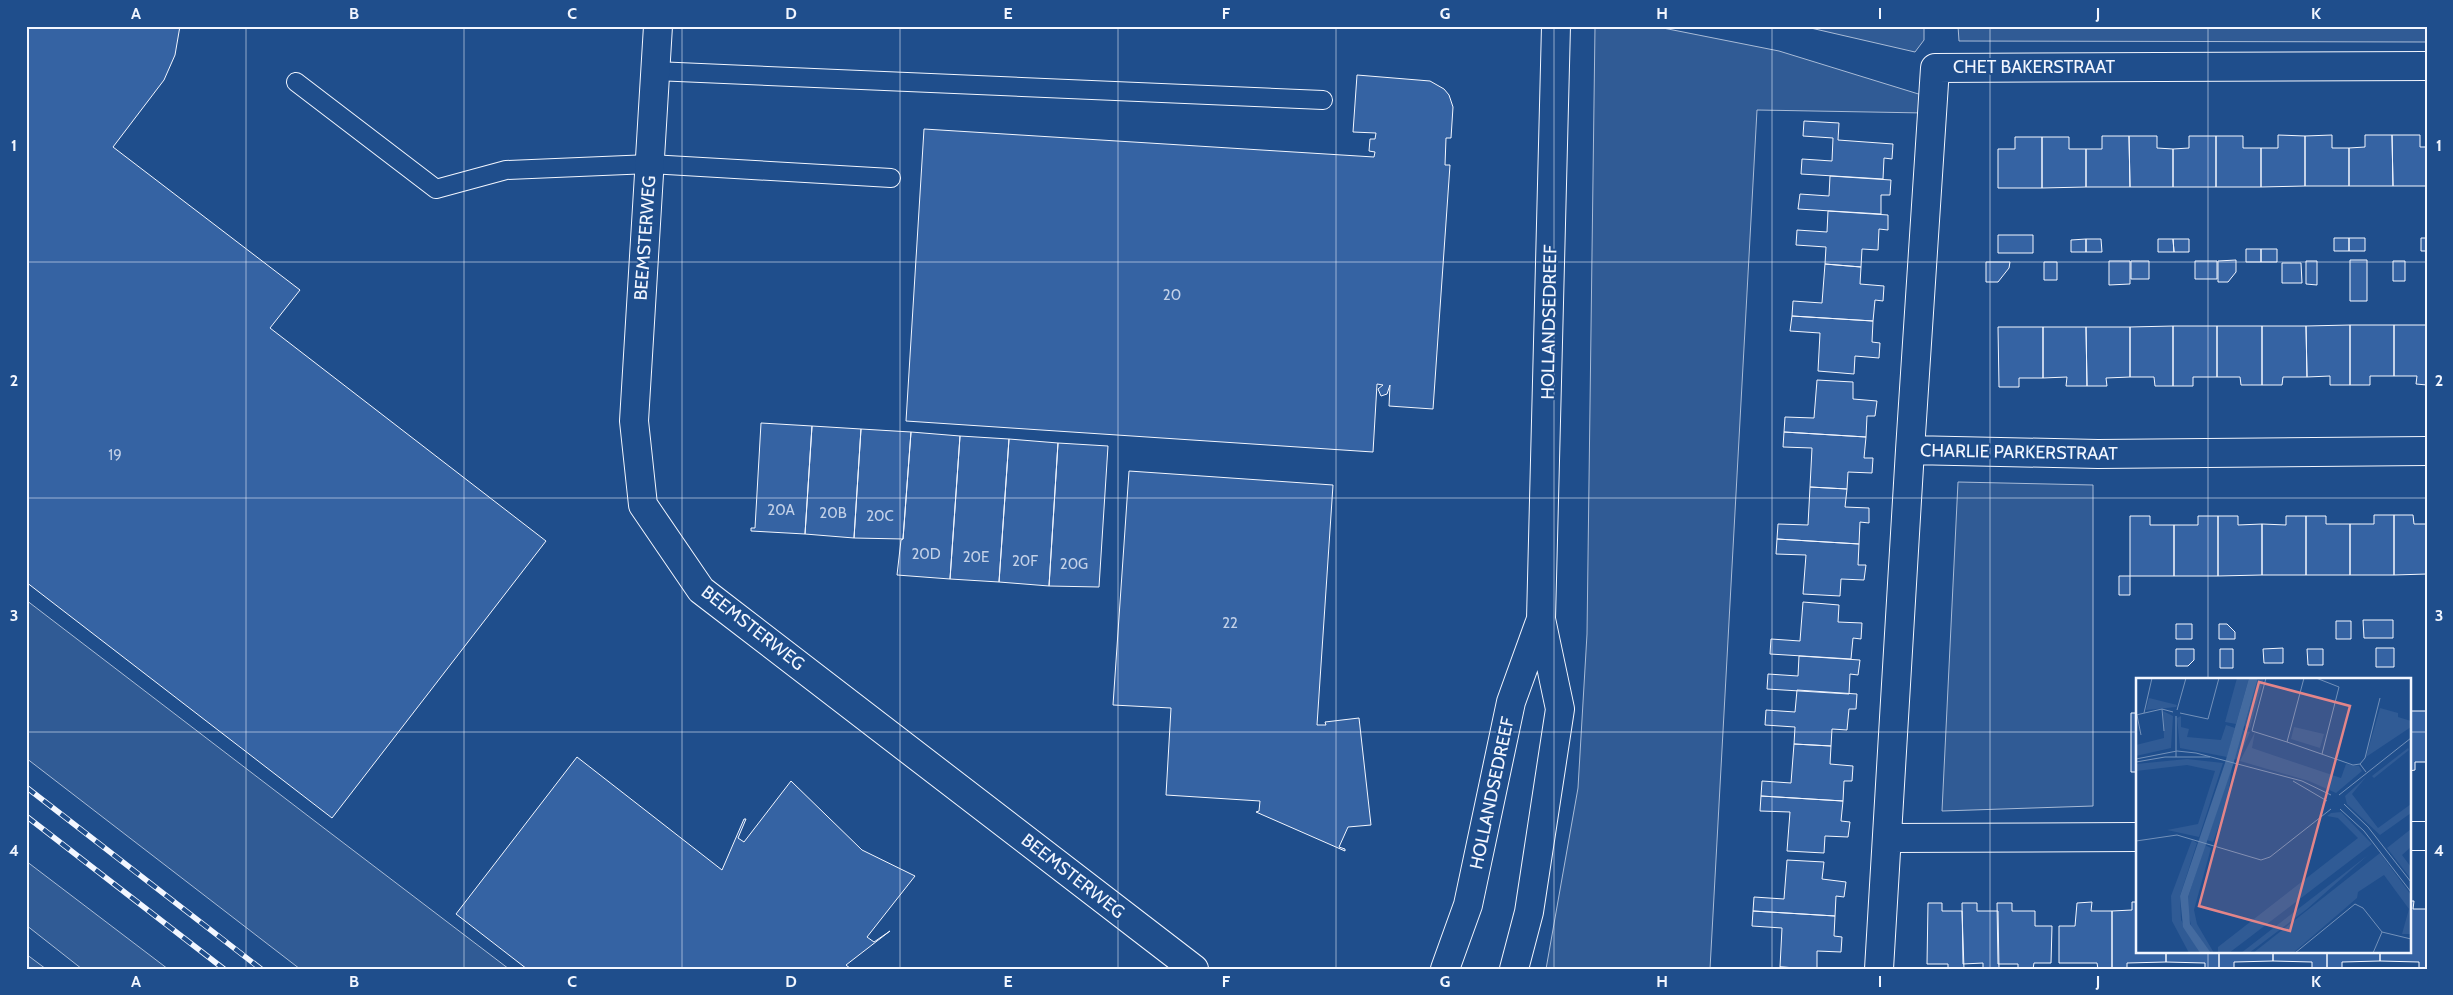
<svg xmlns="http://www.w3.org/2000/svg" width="2453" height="995" viewBox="0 0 2453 995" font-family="Cabin,sans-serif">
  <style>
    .built { fill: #305b95; stroke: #a8bbd7 }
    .building { fill: #3563a3; stroke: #f2f6ff }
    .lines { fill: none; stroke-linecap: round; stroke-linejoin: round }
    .lane-casing { stroke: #f2f6ff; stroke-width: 20 }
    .street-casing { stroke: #f2f6ff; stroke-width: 30 }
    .secondary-casing { stroke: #f2f6ff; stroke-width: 30 }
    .lane { stroke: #1f4e8c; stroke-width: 18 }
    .street { stroke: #1f4e8c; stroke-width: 28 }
    .secondary { stroke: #1f4e8c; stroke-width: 28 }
    .rail-casing { stroke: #f2f6ff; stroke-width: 5.5 }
    .rail { stroke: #1f4e8c; stroke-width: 4; stroke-dasharray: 11; stroke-linecap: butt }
    .grid { fill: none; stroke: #f2f6ff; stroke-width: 1; stroke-opacity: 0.55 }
    .labels { text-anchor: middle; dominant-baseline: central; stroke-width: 4; stroke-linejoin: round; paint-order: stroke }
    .number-label { font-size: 15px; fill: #c3d1e8 }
    .street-label { font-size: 18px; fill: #f2f6ff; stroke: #1f4e8c }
    .inset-road { fill: none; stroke: #7391ba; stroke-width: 1 }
    .view { fill: #e38589; fill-opacity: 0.15; stroke: #e38589; stroke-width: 2.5 }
    .inset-edge { fill: none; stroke: #f2f6ff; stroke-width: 2.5 }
    .neatline { fill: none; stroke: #f2f6ff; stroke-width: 2 }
    .grid-label { font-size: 16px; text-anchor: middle; font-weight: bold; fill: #f2f6ff }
  </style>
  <rect width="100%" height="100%" fill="#1f4e8c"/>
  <path class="built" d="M1802 26H1924V40L1915 52Z
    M1958 26H2427V42L1959 41Z
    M1595 27 1663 28 1779 51 1925 96V113L1757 110 1710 969H1546L1578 788 1587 634Z
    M1958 482 2093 485V806L1942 811Z
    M26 600 316 822 509 969H300L26 758Z
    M26 861 168 969H82L26 925Z
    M26 954 46 969H26Z"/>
  <path class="building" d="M26 26H180L175 55 164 80 113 147 300 290 270 328 546 541 332 818 26 582Z
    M1357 75 1430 81 1444 89 1449 95 1453 107 1451 138H1446L1445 165H1450L1433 409 1389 406 1390 385 1387 394 1381 396 1378 389 1383 385 1377 384 1373 452 906 421 924 129 1374 157 1375 152 1369 151 1370 139H1375L1376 133 1353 132Z
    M1804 121 1839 123 1838 140 1893 144 1892 159 1884 158 1883 179 1801 174 1802 159 1832 161 1833 138 1803 136Z
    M2278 135 2305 136V186L2261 187V148H2278Z
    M2332 135V148H2349V186H2305V136Z
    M2365 135H2392L2393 186H2349V148L2365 147Z
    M2392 135H2420V147H2427V186H2393Z
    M2102 136H2129L2130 187H2086V149H2102Z
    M2129 136H2157V148L2173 149V187H2130Z
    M2189 136H2216V187H2173V149L2189 148Z
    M2216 136H2243V148H2261V187H2216Z
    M2015 137H2042V188H1998V149H2015Z
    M2042 137H2069V149H2086V187L2042 188Z
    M1830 176 1891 180 1890 195H1881V214L1798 209 1800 194 1829 196Z
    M1828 211 1888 215V230L1879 229 1878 250 1862 249 1861 267 1825 264 1826 247 1796 245 1797 230 1827 232Z
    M1998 235H2033V253H1998Z
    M2334 238H2349V251H2334Z
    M2349 238H2365V251H2349Z
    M2421 238H2427V251H2421Z
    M2086 239V252H2071V240Z
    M2086 239H2101L2102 252H2086Z
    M2158 239H2173L2174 252H2158Z
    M2173 239H2189V252H2174Z
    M2246 249H2261V262H2246Z
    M2261 249H2277V262H2261Z
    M2236 260V272L2228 282H2218V261Z
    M2350 260H2367V301H2350Z
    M2109 261H2130V284L2109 285Z
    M2131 261H2149V279H2131Z
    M2195 261H2217V279H2195Z
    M2306 261H2317V285L2306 284Z
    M2393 261H2405V281H2393Z
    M1986 262H2010L2009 268 1998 282H1986Z
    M2044 262H2057V280H2044Z
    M2282 263H2301L2302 283H2282Z
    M1825 264 1861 267 1860 284 1884 286 1883 301 1875 300 1873 321 1792 316 1793 301 1822 303Z
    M1792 316 1873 321 1872 342 1880 343 1879 358 1855 356 1854 374 1818 371 1820 333 1790 331Z
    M2350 325H2394V376H2370V385H2350Z
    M2350 325V385H2330V376L2307 377 2306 326Z
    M2394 325H2427V385L2416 384 2417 376H2394Z
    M2173 326V386H2155L2154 377H2130V327Z
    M2173 326H2217V377H2193V386H2173Z
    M2217 326H2262V385H2241L2240 377H2217Z
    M2262 326H2306L2307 377H2283L2282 385H2262Z
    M1998 327H2043V378H2019V387H1999Z
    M2043 327H2086L2087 386H2066L2067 377 2043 378Z
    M2086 327H2130V377L2106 378 2107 386H2087Z
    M1817 380 1853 382V399L1877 401 1875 416H1867L1866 437 1784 432 1785 417 1814 418Z
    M761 423 812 426 805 534 751 531V528H755Z
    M812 426 861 429 854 538 805 534Z
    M861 429 911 432 903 539 854 538Z
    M911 432 960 436 950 579 897 575 901 540 903 539Z
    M1784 432 1866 437 1864 458H1873L1872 473 1848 472 1847 489 1810 487 1812 448 1783 447Z
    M960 436 1009 439 999 582 950 579Z
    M1009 439 1058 443 1049 586 999 582Z
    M1058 443 1108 446 1099 587 1049 586Z
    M1129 471 1333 485 1317 725H1326L1325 722 1359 718 1371 825 1348 827 1339 847 1345 849V851L1256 812 1259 811 1260 801 1166 795 1171 708 1113 705Z
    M1810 487 1847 489 1845 507 1869 508V523L1860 522 1859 544 1777 539 1778 524 1808 525Z
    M2374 515H2394V575H2350V524H2374Z
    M2394 515H2413L2414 524H2427V574L2394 575Z
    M2130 516H2150V525H2174V576H2130Z
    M2198 516H2218V576H2174V525H2198Z
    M2218 516H2238V525L2262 524V575L2218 576Z
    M2286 516H2306V575H2262V524L2286 525Z
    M2306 516H2326V524H2350V575H2306Z
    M1777 539 1859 544 1858 565H1866L1864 580 1841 579 1840 596 1803 594 1806 555 1776 554Z
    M2119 576H2130V595H2119Z
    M1803 602 1839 605 1838 622 1862 623 1861 639 1853 638 1851 659 1770 654 1771 639 1800 641Z
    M2363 620H2393V638H2364Z
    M2336 621H2351V639H2336Z
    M2176 624H2192V639H2176Z
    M2219 624H2227L2235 632V639H2219Z
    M2283 648V663H2264L2263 649Z
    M2376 648H2394V667H2376Z
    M2176 649H2194V660L2188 666H2176Z
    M2220 649H2233V668H2220Z
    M2307 649H2323V665H2308Z
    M1799 656 1860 660 1858 675 1850 674 1849 694 1767 689 1768 674 1798 676Z
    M1797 690 1857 694 1856 709H1849L1847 730 1832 729 1831 746 1794 744 1795 727 1765 725 1766 710 1795 712Z
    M2409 711H2427V762H2415V770L2409 771Z
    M2131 713H2137V772H2131Z
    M1794 744 1831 746 1830 764 1853 766 1852 781H1844L1843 801 1761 796 1762 781 1791 783Z
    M577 757 722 870 744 819H746L738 838 744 842 791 781 862 850 915 876 867 937 874 942 890 931 846 965 851 969H527L456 914Z
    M1761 796 1843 801 1841 821 1850 822 1848 837 1825 836 1824 853 1787 851 1790 812 1760 811Z
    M1787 860 1824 862 1822 879 1846 882 1844 897 1836 896 1835 916 1753 911 1754 897 1784 899Z
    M2409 901H2414L2413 909H2427V969H2419V962L2380 961V951H2409Z
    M2092 902 2091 911H2112V969H2098L2097 963H2059V926H2075L2077 903Z
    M2132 902H2137V951H2166V962L2127 963V969H2112V911L2132 910Z
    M1928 903H1942V911H1962L1964 969H1948V964H1927Z
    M1962 903H1977V911H1998L1999 969H1983V963L1963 964Z
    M1997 903H2012V911H2035V926H2052L2051 963H2034L2033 969H2018V964H1998Z
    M1753 911 1835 916 1834 936 1842 937 1841 952 1817 951V969L1780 967 1782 928 1752 926Z
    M2166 951H2219V969H2205V963L2166 962Z
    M2219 951H2273V961L2234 962V969H2219Z
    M2273 951H2327V969H2312V962L2273 961Z
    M2327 951H2380V961L2342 962V969H2327Z
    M1780 967 1816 969H1780Z"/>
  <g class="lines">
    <g class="lane-casing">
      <path id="lane" d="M655 71 1323 100
        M296 82 436 189 506 170 650 164 891 178"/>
    </g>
    <g class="street-casing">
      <path id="street" d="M658 26 634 421 643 505 701 590 1194 969
        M1910 450 1935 68 2427 66
        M2409 836H2427
        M1887 838 2137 837
        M1879 969 1910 450 2098 454 2427 451"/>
    </g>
    <g class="secondary-casing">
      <path id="secondary" d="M1445 969 1468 905 1511 702 1541 619
        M1514 969 1529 912 1560 709 1541 619 1556 26"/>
    </g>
    <use href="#lane" class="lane"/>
    <use href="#street" class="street"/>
    <use href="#secondary" class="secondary"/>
    <g class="rail-casing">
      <path id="rail" d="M26 787 261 969
        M26 816 224 969"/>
    </g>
    <use href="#rail" class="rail"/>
  </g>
  <path class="grid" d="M246 26V969M464 26V969M682 26V969M900 26V969M1118 26V969M1336 26V969M1554 26V969M1772 26V969M1990 26V969M2208 26V679M26 262H2427M26 498H2427M26 732H2137M2409 732H2427M2208 951V969"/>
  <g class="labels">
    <g class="number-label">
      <text x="1172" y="295">20</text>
      <text x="115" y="455">19</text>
      <text x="781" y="510">20A</text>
      <text x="833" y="513">20B</text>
      <text x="880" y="516">20C</text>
      <text x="926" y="554">20D</text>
      <text x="976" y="557">20E</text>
      <text x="1025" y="561">20F</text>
      <text x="1074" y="564">20G</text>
      <text x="1230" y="623">22</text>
    </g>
    <g class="street-label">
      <text x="2034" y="67">CHET BAKERSTRAAT</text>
      <text transform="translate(645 238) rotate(-86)">BEEMSTERWEG</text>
      <text transform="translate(1549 322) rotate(-89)">HOLLANDSEDREEF</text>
      <text transform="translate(2019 452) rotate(1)">CHARLIE PARKERSTRAAT</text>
      <text transform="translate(753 628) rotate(38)">BEEMSTERWEG</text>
      <text transform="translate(1492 793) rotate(-78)">HOLLANDSEDREEF</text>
      <text transform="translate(1073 876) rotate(38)">BEEMSTERWEG</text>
    </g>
  </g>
  <g transform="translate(2136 678)">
    <rect width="275" height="275" fill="#1f4e8c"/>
    <path d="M101 0H113L100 46 89 44ZM122 0H128L114 50 108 48ZM13 20 41 27 40 29 10 32ZM244 30 262 35V39L275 43V49L230 79ZM27 33 37 38 35 70 0 78V67L28 60ZM45 38V49L53 51 51 59 85 62 90 47 99 50 91 79 44 70 41 40ZM158 49 188 56 184 70 155 61ZM107 52 114 54 102 82 98 81ZM119 54 116 70 205 100 210 86 223 88 226 93 200 115 173 103 104 83ZM272 70 273 72 238 100 236 98ZM51 81 87 85 63 159 31 152 62 146 79 93 51 87 0 93V86ZM96 88 91 125 77 164 71 162ZM230 99 216 116 242 150 275 126V135L244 157 211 126 209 118ZM205 134 236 166 93 275H82V269L222 160 202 140 191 138 195 135ZM275 151V169L266 177 275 189V201L251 170ZM56 162 61 165 44 218 45 242 64 275H53L36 243 35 218ZM69 167 75 170 58 232 61 246 78 275H75L56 251 52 235V219ZM244 175 275 217V256H266L273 231 248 197 222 214 221 220 157 275H117ZM232 177 171 231 113 275H105Z" fill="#305b95"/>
    <path d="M113 0H122L97 87 52 219 54 246 75 275H64L47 249 44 218 89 85Z" fill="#446ba0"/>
    <path class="inset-road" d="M130 0 116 53 151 64M168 0 151 64 217 87 224 86M180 0 203 9 186 76M26 31 28 53M41 32 50 0M8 35 16 0M44 35 72 41 83 0M0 37 26 31 37 34M1 37 5 57M40 79V38M0 81 41 73 60 75 166 103 195 117M0 84 29 79H74M230 94 224 86 229 80 244 20M157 103 191 123M203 117 275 60M208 126 232 149 275 204M204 131 228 153 275 214M0 163 41 157 125 182 134 179 195 131M159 275 219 226 227 230 246 254M237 275 246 254 275 261"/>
    <path class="view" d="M123 4 214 28 154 253 63 228Z"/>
    <rect width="275" height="275" class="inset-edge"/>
  </g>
  <rect width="2453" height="995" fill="none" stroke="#1f4e8c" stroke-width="55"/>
  <rect x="28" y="28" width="2398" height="940" class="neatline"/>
  <g class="grid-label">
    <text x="136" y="19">A</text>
    <text x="354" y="19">B</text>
    <text x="572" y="19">C</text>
    <text x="791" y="19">D</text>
    <text x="1008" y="19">E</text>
    <text x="1226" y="19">F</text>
    <text x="1445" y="19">G</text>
    <text x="1662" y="19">H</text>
    <text x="1880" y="19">I</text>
    <text x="2098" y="19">J</text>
    <text x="2316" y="19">K</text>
    <text x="14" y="151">1</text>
    <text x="2439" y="151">1</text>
    <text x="14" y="386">2</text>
    <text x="2439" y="386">2</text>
    <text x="14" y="621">3</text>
    <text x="2439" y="621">3</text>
    <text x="14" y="856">4</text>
    <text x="2439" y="856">4</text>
    <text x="136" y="987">A</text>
    <text x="354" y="987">B</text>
    <text x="572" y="987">C</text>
    <text x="791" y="987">D</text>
    <text x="1008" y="987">E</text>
    <text x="1226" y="987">F</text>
    <text x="1445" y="987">G</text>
    <text x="1662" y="987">H</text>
    <text x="1880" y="987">I</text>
    <text x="2098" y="987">J</text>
    <text x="2316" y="987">K</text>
  </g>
</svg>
